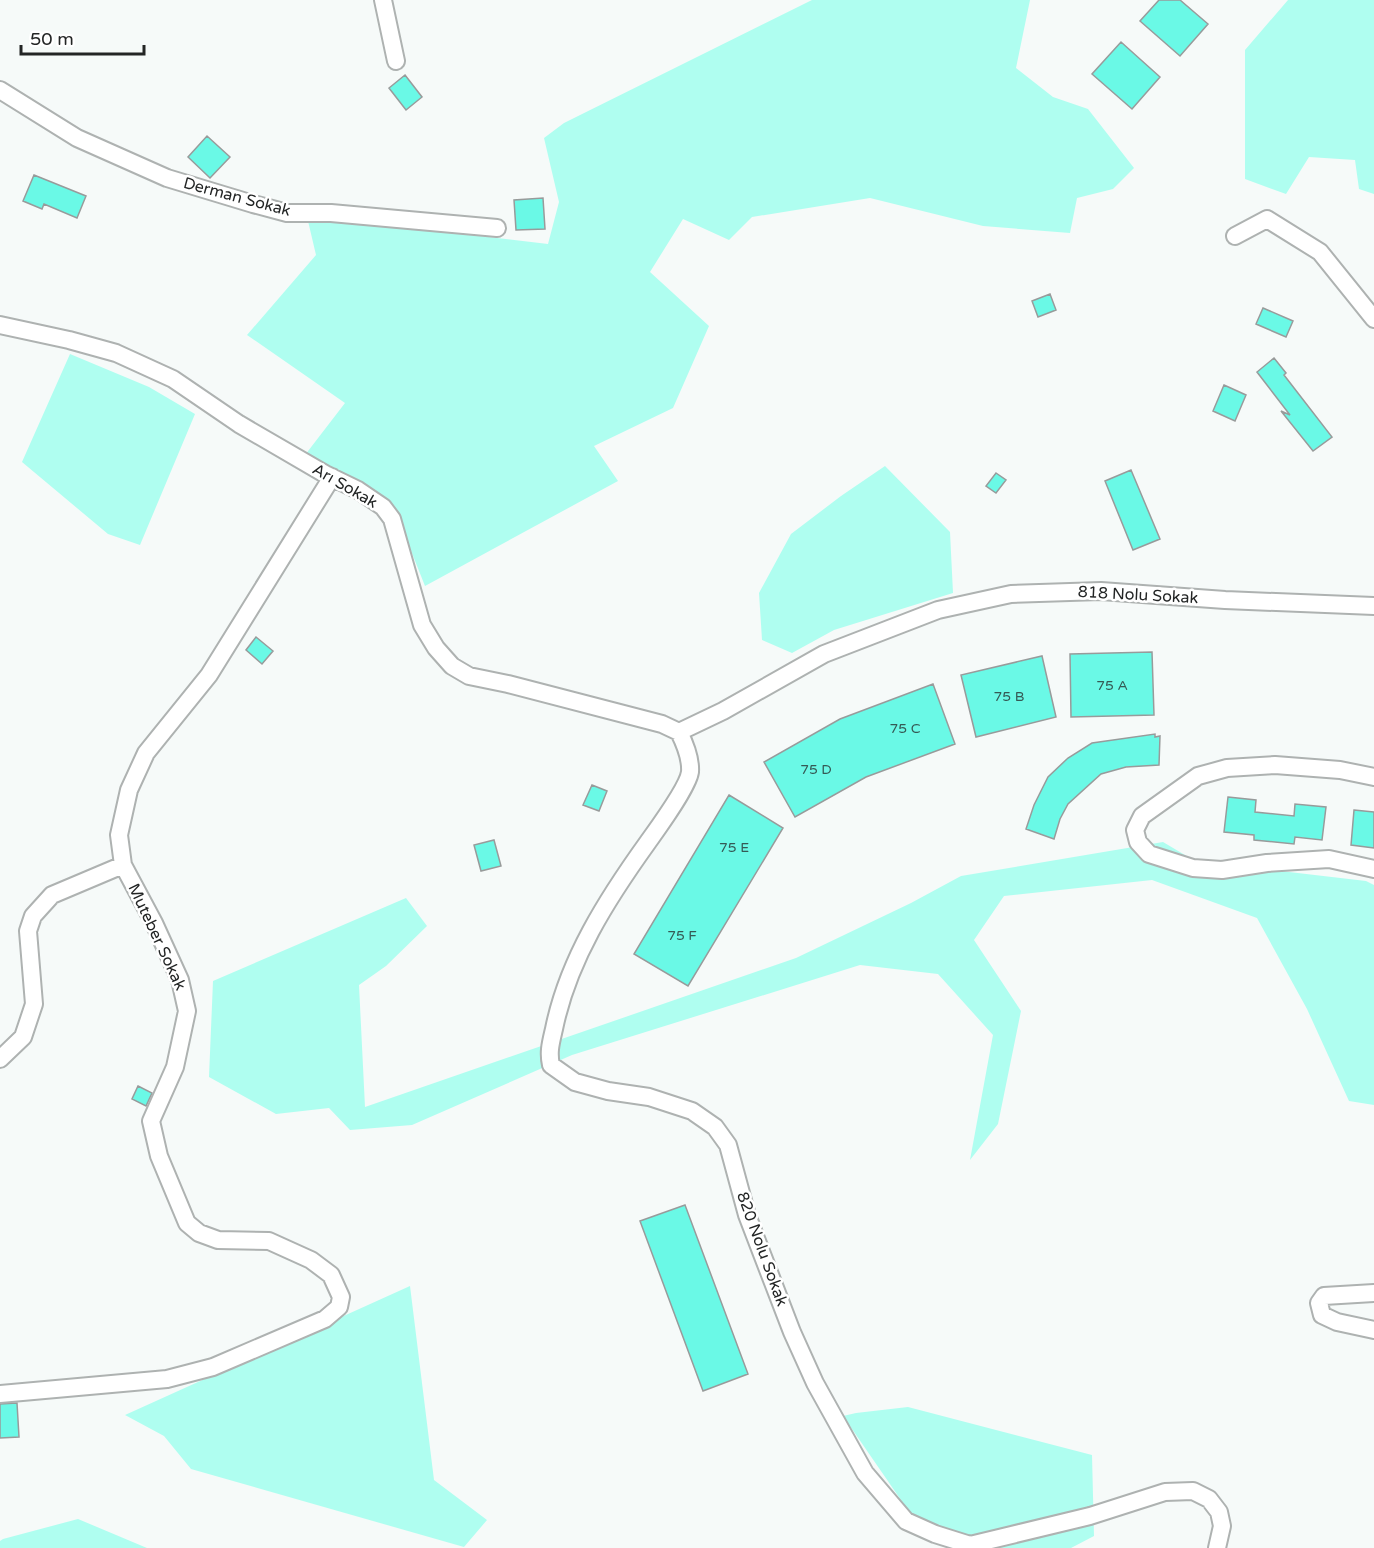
<svg xmlns="http://www.w3.org/2000/svg" width="1374" height="1548" viewBox="0 0 1374 1548" font-family="'Varela Round',sans-serif">
  <style>
    .green { fill: #affef0 }
    .building { fill: #6af9e6; stroke: #989b9b; stroke-width: 1.5 }
    .lines { fill: none; stroke-linecap: round; stroke-linejoin: round }
    .street-casing { stroke: #aeb2b1; stroke-width: 20 }
    .street { stroke: #fff; stroke-width: 16 }
    .labels { text-anchor: middle; dominant-baseline: central; stroke-width: 5; stroke-linejoin: round; paint-order: stroke }
    .number-label { font-size: 14px; fill: #355a55 }
    .street-label { font-size: 16px; fill: #232525; stroke: #fff }
  </style>
  <rect width="100%" height="100%" fill="#f6faf9"/>
  <path class="green" d="M812 0H1030L1016 68 1053 97 1088 109 1134 168 1113 189 1077 198 1070 233 983 226 870 198 752 217 729 240 683 219 650 272 709 326 673 408 594 446 618 481 425 586 396 513 305 455 345 403 247 335 316 255 308 221 387 225 548 244 559 202 544 138 564 123Z
    M1288 0H1374V194L1359 189 1355 160 1309 157 1286 194 1245 179V50Z
    M70 354 149 387 195 414 140 545 108 534 22 462Z
    M885 466 950 532 953 593 834 630 792 653 762 640 759 593 791 534 841 496Z
    M1163 842 1195 861 1366 881 1374 885V1105L1349 1101 1307 1009 1257 918 1152 880 1004 896 974 940 1021 1011 998 1124 970 1160 993 1035 938 974 860 965 572 1055 412 1125 350 1130 329 1108 276 1114 209 1077 213 981 406 898 427 926 386 966 359 985 365 1107 796 958 911 903 961 876Z
    M410 1286 434 1480 487 1520 464 1547 191 1469 164 1436 125 1415Z
    M908 1407 1092 1455 1094 1536 1071 1548H971L965 1536 912 1516 843 1416 856 1413Z
    M78 1519 147 1548H0V1541L3 1539Z"/>
  <path class="building" d="M1159 0H1180L1208 24 1180 56 1140 21Z
    M1121 42 1160 77 1132 109 1092 74Z
    M405 75 422 97 406 110 389 88Z
    M207 136 230 157 210 178 188 157Z
    M34 175 86 196 77 218 44 204 42 209 23 201Z
    M543 198 545 229 516 230 514 200Z
    M1050 294 1056 310 1038 317 1032 301Z
    M1263 308 1293 321 1286 337 1256 324Z
    M1274 358 1286 373 1284 375 1332 437 1313 451 1281 411 1290 415 1257 372Z
    M1224 385 1246 395 1235 421 1213 411Z
    M1131 470 1160 539 1133 550 1105 481Z
    M996 473 1006 480 996 493 986 486Z
    M256 637 273 651 262 664 246 650Z
    M1152 652 1154 715 1071 717 1070 654Z
    M1042 656 1056 717 976 737 961 675Z
    M933 684 955 744 866 777 795 817 764 762 840 719Z
    M1155 734V737L1160 736 1159 765 1126 767 1101 774 1068 804 1060 819 1054 839 1026 829 1034 805 1048 777 1068 758 1092 743Z
    M592 785 607 791 599 811 583 805Z
    M729 795 783 828 688 986 634 954Z
    M1228 797 1256 800 1255 812 1294 816 1295 804 1326 807 1322 840 1295 837 1294 844 1254 840V835L1224 832Z
    M1354 810 1374 812V848L1351 845Z
    M494 840 501 866 481 871 474 845Z
    M138 1086 152 1093 146 1106 132 1099Z
    M685 1205 748 1374 703 1391 640 1221Z
    M17 1403 19 1437 0 1438V1404Z"/>
  <g class="lines">
    <g class="street-casing">
      <path id="street" d="M383 0 396 61
        M0 90 77 138 167 178 253 204 287 213H331L497 228
        M1235 236 1267 219 1320 252 1374 319
        M0 325 69 340 116 353 173 379 239 424 325 474 358 490 383 507 392 519 422 625 436 648 452 666 469 676 508 684 662 724 679 732
        M679 732C685 744 691 758 690 772 688 787 658 828 648 842 607 899 568 960 554 1029 551 1042 548 1052 551 1065L575 1082 608 1091 649 1097 692 1111 715 1127 728 1145 747 1215 792 1332 815 1383 865 1473 906 1521 935 1534 970 1545 1090 1516 1165 1492 1193 1491 1209 1499 1219 1512 1222 1526 1217 1548
        M679 732 723 711 824 654 938 610 1011 594 1101 591 1225 600 1374 606
        M1374 777 1340 770 1275 765 1227 768 1198 776 1142 816 1135 830 1138 842 1149 854 1193 868 1222 870 1267 863 1329 859 1374 869
        M0 1059 23 1037 34 1004 28 931 33 916 52 895 123 865
        M1374 1293 1324 1296 1319 1303 1322 1315 1337 1322 1374 1330
        M0 1394 167 1379 213 1367 325 1319 339 1307 341 1297 331 1275 311 1260 269 1241 218 1240 199 1233 187 1223 159 1156 151 1121 175 1067 187 1011 180 980 154 923 123 865 119 835 129 790 146 753 209 675 332 477"/>
    </g>
    <use href="#street" class="street"/>
  </g>
  <g class="labels">
    <g class="number-label">
      <text x="1112" y="685">75 A</text>
      <text x="1009" y="696">75 B</text>
      <text x="905" y="728">75 C</text>
      <text x="816" y="769">75 D</text>
      <text x="734" y="847">75 E</text>
      <text x="682" y="935">75 F</text>
    </g>
    <g class="street-label">
      <text transform="translate(237 197) rotate(15)">Derman Sokak</text>
      <text transform="translate(345 486) rotate(30)">Arı Sokak</text>
      <text transform="translate(1138 595) rotate(3)">818 Nolu Sokak</text>
      <text transform="translate(157 937) rotate(65)">Muteber Sokak</text>
      <text transform="translate(762 1249) rotate(70)">820 Nolu Sokak</text>
    </g>
  </g>
  <path d="M21 45v9h123v-9" fill="none" stroke="#232525" stroke-width="3"/>
  <text x="30" y="45" font-size="18" fill="#232525" stroke="#ffffff" stroke-width="4.5" paint-order="stroke">50 m</text>
</svg>
